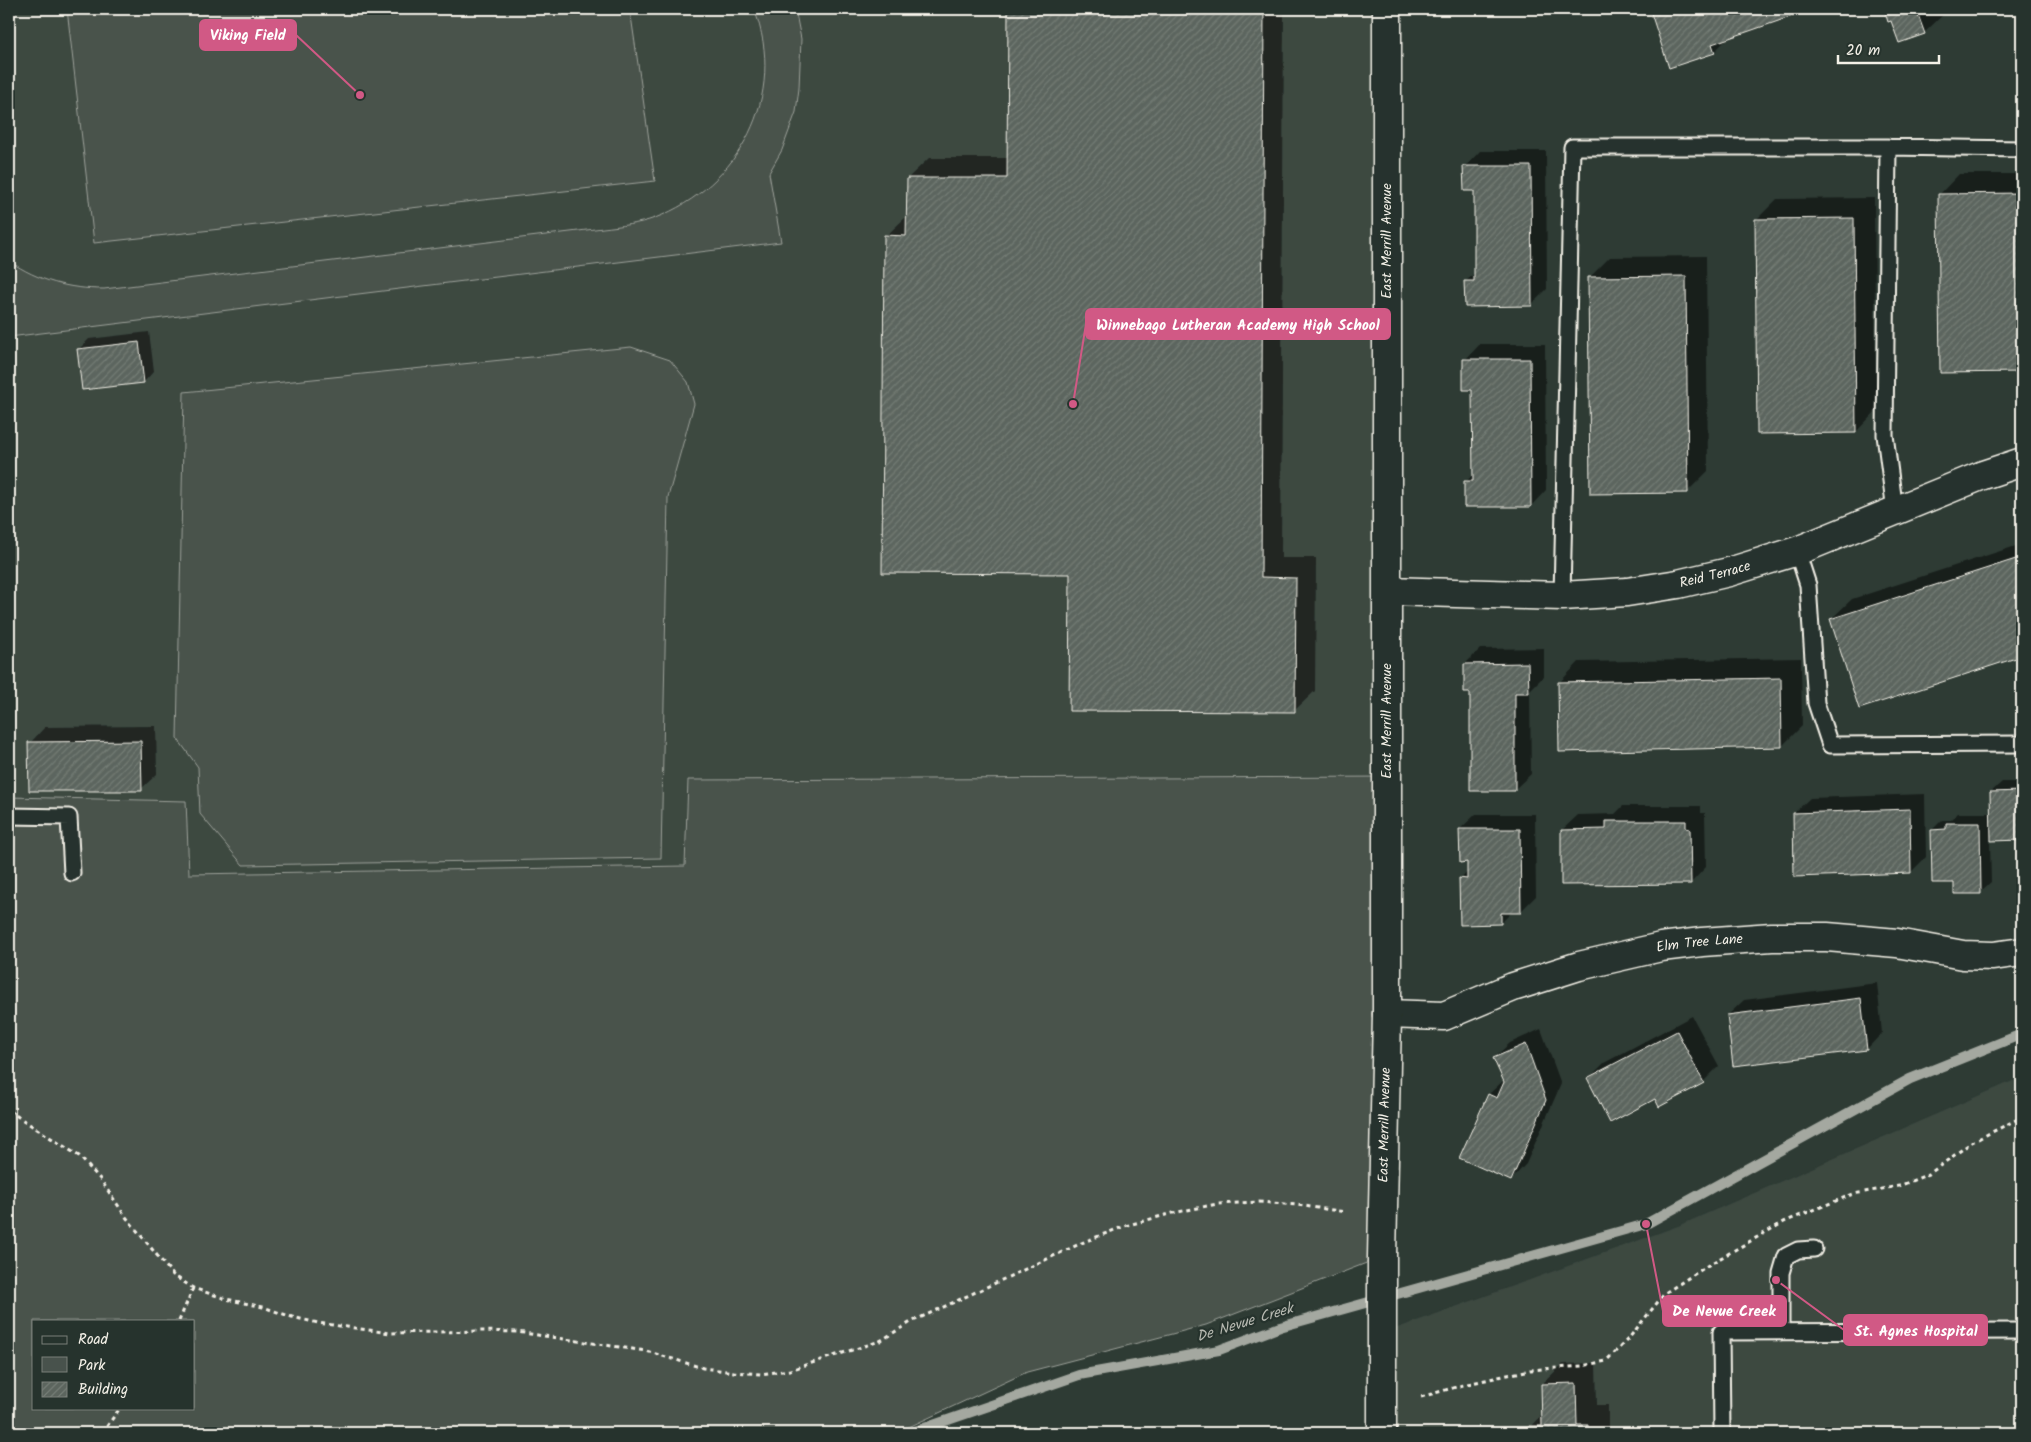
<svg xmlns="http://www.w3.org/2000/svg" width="2031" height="1442" viewBox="0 0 2031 1442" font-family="Kalam,sans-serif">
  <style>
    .built { fill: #3c4841 }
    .park { fill: #48524c; stroke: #9ea29a; fill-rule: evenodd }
    .shadow { fill: #0007 }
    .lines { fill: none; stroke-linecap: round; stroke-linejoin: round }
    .stream { stroke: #a4a8a0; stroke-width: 10 }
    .building { fill: url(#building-hatch); stroke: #f4f1e8 }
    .lane-casing { stroke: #f4f1e8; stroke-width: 19 }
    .street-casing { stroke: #f4f1e8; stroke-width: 31 }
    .path { stroke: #f4f1e8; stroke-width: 3; stroke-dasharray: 4 4; stroke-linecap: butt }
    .lane { stroke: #26332d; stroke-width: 15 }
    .street { stroke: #26332d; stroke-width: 28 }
    .labels { text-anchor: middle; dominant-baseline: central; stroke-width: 4.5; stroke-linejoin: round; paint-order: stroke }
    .street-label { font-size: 14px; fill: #f4f1e8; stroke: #26332d }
    .water-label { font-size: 15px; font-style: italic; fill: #b8bab2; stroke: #26332d }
    .leader { fill: none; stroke: #d15985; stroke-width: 2 }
    .callout-dot { fill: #d15985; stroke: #26332d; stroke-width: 2 }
    .callout { fill: #d15985; stroke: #d15985; stroke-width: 2 }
    .callout-label { font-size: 15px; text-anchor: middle; font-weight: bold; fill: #fff }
  </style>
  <defs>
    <pattern id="building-hatch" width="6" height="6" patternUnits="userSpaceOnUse" patternTransform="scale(1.25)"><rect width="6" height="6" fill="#5c655e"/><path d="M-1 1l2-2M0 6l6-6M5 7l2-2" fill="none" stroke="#747c75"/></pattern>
  </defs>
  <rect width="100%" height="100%" fill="#2e3b34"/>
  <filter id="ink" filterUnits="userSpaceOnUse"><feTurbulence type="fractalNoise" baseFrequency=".02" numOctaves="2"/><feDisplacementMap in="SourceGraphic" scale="10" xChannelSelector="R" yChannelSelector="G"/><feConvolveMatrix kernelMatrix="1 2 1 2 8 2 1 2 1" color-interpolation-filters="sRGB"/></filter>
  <g filter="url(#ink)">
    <path class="built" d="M9 9H1387V777L688 780 685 866 189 874 186 801 9 797Z
      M2022 1077V1433H1382L1381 1334 1678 1226Z"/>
    <path class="park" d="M67 9H630L655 181 94 243Z
      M754 9H795L801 39 799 88 796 112 782 150 769 173 781 242 9 337V261C39 281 68 289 104 289L603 228C620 226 639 224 655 218 739 186 788 95 754 9Z
      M631 347 670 360 688 382 694 404 668 497 661 858 243 865 200 814 198 767 177 738 184 392Z
      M1387 777 1382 1257 1206 1325 1027 1372 896 1433H9V797L186 801 189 874 685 866 688 780ZM34 1321H194V1408H34Z"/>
    <path class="shadow" d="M1009 9H1284L1281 558H1316L1315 691 1294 711 1072 573 886 236 908 215V178L929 158H1008Z
      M1653 9H1809L1730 36 1714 52 1651 11Z
      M1885 9H1943L1945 13 1924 33 1889 20Z
      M1480 151H1546L1547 289 1531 305 1465 282 1476 272 1475 189 1465 167Z
      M1959 174H2022V371L1941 372 1939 195Z
      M1874 198 1876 411 1856 432 1756 220 1777 199Z
      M1706 256 1708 471 1688 491 1589 278 1610 257Z
      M149 332 154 371 144 382 79 349 89 339Z
      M1480 344H1545L1546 490 1531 506 1466 482 1474 473V389L1465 360Z
      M2022 544V654L1859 707 1831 619 1852 599Z
      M1544 648V676L1530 690 1531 774 1515 789 1471 692 1465 664 1480 649Z
      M1801 658 1802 726 1782 746 1559 683 1579 662Z
      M156 726 157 774 141 789 30 743 45 727Z
      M2002 782H2022V839H1990L1991 882 1980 892 1955 882 1932 830 1942 820H1951L1958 813H1992L1991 792Z
      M1925 794 1926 857 1911 872 1794 813 1810 798Z
      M1623 806H1701V813H1705L1706 867 1691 883 1562 830 1578 815 1615 814Z
      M1476 814H1535L1536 896 1520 912H1512L1501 923 1461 879 1468 871V861L1460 829Z
      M1877 983 1882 1033 1867 1049 1728 1015 1744 1000Z
      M1692 1016 1719 1066 1703 1082 1656 1098 1589 1078 1604 1063Z
      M1541 1029 1561 1084 1526 1164 1511 1180 1461 1158 1489 1094 1504 1080 1494 1058 1510 1043Z
      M1596 1363 1597 1405H1608V1433H1531V1427L1543 1414 1542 1384 1563 1364Z"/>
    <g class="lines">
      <path class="stream" d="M910 1433 1079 1375 1219 1350 1280 1327 1646 1224 1910 1079 2022 1034"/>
    </g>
    <path class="building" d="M1008 9H1264L1261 577 1296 578 1295 712 1069 711 1070 574 882 573 884 235 906 236 907 178H1007Z
      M1655 9H1813L1712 44 1715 53 1669 68 1650 10Z
      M1884 9H1920L1921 11 1917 12 1925 34 1899 43 1891 21 1888 22Z
      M1463 166H1531L1532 306 1465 307 1464 281H1474V191H1464Z
      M2022 193V372L1940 373 1938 194Z
      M1854 218 1856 433 1757 434 1755 219Z
      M1686 276 1688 493 1590 494 1588 277Z
      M139 342 144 383 82 390 77 349Z
      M1463 359H1530L1531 507H1464V481H1473L1472 390H1463Z
      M2022 557V656L1859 709 1830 619Z
      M1528 663 1529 693H1515V791H1470V693H1464V664Z
      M1781 678 1782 747 1559 752 1558 682Z
      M141 741 142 791H29L28 742Z
      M2022 791V840L1991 841 1990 792Z
      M1910 809 1911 873 1794 877 1793 813Z
      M1606 821H1686V828L1690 829 1691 884 1561 885V830L1606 829Z
      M1946 823H1980L1981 894H1954V883H1932L1931 830 1946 829Z
      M1459 829H1520L1521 913H1501V924L1460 925 1459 878 1467 879V862L1460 863Z
      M1861 998 1867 1050 1733 1066 1727 1015Z
      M1677 1031 1704 1083 1659 1107 1655 1099 1610 1123 1587 1078Z
      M1526 1044 1546 1100 1511 1181 1459 1158 1488 1094 1497 1098 1504 1082 1493 1058Z
      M1576 1383 1577 1425H1588V1433H1529V1426H1542L1541 1384Z"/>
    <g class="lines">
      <g class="lane-casing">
        <path id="lane" d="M1888 147 1885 435 1895 511
          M1797 551 1808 585 1816 703 1830 745 2022 744
          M1562 596 1572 147H1888L2022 149
          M9 816 69 817 72 873
          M1781 1332V1273L1786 1256 1798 1250 1814 1249
          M1722 1433 1721 1332 2022 1331"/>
      </g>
      <g class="street-casing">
        <g id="street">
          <path id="s1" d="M1388 591 1562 596 1627 592 1678 584 1729 572 1797 551 1983 475 2022 462"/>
          <path id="s2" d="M1387 1014 1444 1016 1513 987 1579 966 1661 947 1702 942 1772 937H1827L1897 943 1963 955 1993 956 2022 952"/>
          <path id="s3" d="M1382 1433V1257L1387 1014V9"/>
        </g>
      </g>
      <path class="path" d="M9 1111 79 1156 100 1179 126 1217 173 1275 193 1288 226 1299 263 1307 292 1317 318 1323 390 1333 482 1331 517 1332 646 1351 703 1368 734 1372 761 1374 790 1370 880 1341 911 1322 1086 1241 1125 1226 1173 1213 1217 1204 1259 1202 1297 1205 1346 1212
        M179 1321 193 1288
        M1421 1397 1463 1385 1530 1370 1582 1366 1606 1361 1629 1338 1665 1293 1710 1264 1784 1222 1853 1194 1899 1186 1929 1174 1972 1142 2022 1117
        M102 1433 120 1408"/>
      <use href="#lane" class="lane"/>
      <use href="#street" class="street"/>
    </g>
  </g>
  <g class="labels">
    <g class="street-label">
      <text transform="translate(1387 241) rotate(-90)">East Merrill Avenue</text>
      <text stroke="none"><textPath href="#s1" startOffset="329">Reid Terrace</textPath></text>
      <text transform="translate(1387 721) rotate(-90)">East Merrill Avenue</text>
      <text stroke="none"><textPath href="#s2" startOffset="324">Elm Tree Lane</textPath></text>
      <text stroke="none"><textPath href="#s3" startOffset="308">East Merrill Avenue</textPath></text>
    </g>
    <g class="water-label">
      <text transform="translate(1245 1323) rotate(-17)">De Nevue Creek</text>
    </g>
  </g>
  <path class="leader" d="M360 95L296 35M1073 404L1086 324M1646 1224L1663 1311M1776 1280L1844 1330"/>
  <g class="callout-dot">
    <circle cx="360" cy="95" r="5"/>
    <circle cx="1073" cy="404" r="5"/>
    <circle cx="1646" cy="1224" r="5"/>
    <circle cx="1776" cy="1280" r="5"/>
  </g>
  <g class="callout">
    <rect x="200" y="20" width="96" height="30" rx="5"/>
    <rect x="1086" y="309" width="304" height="30" rx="5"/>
    <rect x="1663" y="1296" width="123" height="30" rx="5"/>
    <rect x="1844" y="1315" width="143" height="30" rx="5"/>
  </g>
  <g class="callout-label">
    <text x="248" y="40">Viking Field</text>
    <text x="1238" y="330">Winnebago Lutheran Academy High School</text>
    <text x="1724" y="1316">De Nevue Creek</text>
    <text x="1916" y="1336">St. Agnes Hospital</text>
  </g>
  <rect width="2031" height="1442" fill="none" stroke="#26332d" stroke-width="30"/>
  <rect x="15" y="15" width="2001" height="1412" fill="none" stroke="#f4f1e8" stroke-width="2" filter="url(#ink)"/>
  <rect x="32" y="1320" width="162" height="90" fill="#26332d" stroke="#787f78"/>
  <rect x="42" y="1336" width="25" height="8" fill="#26332d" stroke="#787f78"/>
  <text x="78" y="1344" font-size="15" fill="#f4f1e8">Road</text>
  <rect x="42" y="1357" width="25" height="15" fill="#48524c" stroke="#787f78"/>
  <text x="78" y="1370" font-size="15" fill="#f4f1e8">Park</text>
  <rect x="42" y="1382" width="25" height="15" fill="url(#building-hatch)" stroke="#787f78"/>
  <text x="78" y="1394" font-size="15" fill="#f4f1e8">Building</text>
  <path d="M1838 55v8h101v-8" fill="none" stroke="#f4f1e8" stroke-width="2.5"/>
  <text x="1846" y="55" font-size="15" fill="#f4f1e8" stroke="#26332d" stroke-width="4" paint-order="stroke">20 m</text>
</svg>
